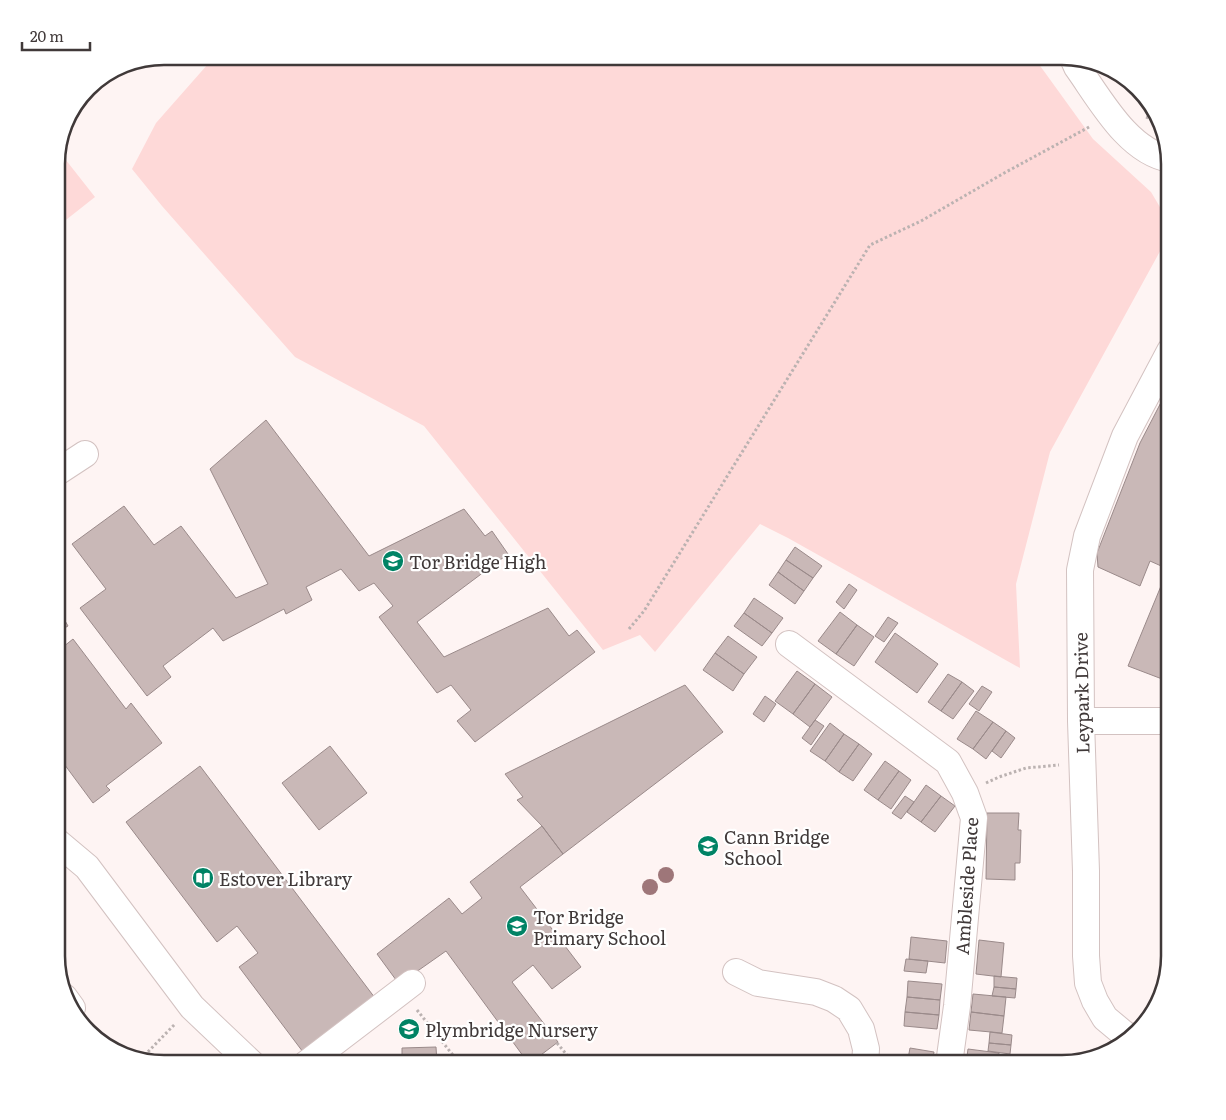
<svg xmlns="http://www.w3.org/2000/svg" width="1226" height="1120" viewBox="0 0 1226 1120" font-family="Literata,serif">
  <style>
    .green { fill: #fed9d8 }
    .building { fill: #c9b8b7; stroke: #9a8a8a }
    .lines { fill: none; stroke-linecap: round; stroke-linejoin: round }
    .minor-casing { stroke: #d3c2c1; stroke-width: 28 }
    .path { stroke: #bbb2b1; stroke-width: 3; stroke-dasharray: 2.5 2.5; stroke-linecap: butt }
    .minor { stroke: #fff; stroke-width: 26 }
    .tree { fill: #9e7679 }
    .labels { text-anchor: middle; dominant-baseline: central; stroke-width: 4.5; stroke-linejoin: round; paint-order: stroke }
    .poi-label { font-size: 18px; fill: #403939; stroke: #fff; text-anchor: start }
    .street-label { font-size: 18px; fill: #403939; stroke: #fff }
    .rim { fill: none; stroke: #403939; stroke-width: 2.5 }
  </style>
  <rect width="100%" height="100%" fill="#fef4f3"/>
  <path class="green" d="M215 56H1033L1093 139 1151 192 1170 224V233L1050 452 1016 584 1020 668 788 538 760 524 655 652 640 635 603 650 424 426 295 357 162 206 132 169 156 123Z
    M58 150 95 197 57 227V157Z"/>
  <path class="building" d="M1170 385V682L1128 666 1168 569 1150 561 1140 586 1098 567 1097 553 1140 443Z
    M266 420 369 556 464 509 485 536 492 531 508 554 417 622 444 657 548 608 569 636 577 630 595 652 475 742 457 721 471 710 451 685 437 693 379 617 393 606 374 583 359 591 341 569 306 587 312 600 286 614 284 609 223 641 213 628 163 666 171 677 147 696 80 608 106 589 72 544 124 506 154 545 181 526 236 598 268 584 210 469Z
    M795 547 822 566 813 578 786 560Z
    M786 560 813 578 804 591 778 572Z
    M778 572 804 591 795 604 769 585Z
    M849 584 857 590 844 609 836 602Z
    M754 598 783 618 772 633 744 613Z
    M56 605 68 626 56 633Z
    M840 612 857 625 836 654 818 641Z
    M744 613 772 633 762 646 734 626Z
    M888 617 898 623 884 642 875 636Z
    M857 625 874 637 854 666 836 654Z
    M895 633 938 664 917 693 875 662Z
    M728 636 757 657 744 674 715 653Z
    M56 639 63 647 73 639 126 709 131 703 162 743 106 786 110 790 93 803 56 753V707L61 704 56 698Z
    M715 653 744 674 733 691 703 670Z
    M797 671 815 684 793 714 775 701Z
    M948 674 962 682 941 711 928 702Z
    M962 682 974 691 953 719 941 711Z
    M815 684 832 697 810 727 793 714Z
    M685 685 723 732 563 854 542 826 517 800 523 797 505 774Z
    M982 686 992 692 979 711 969 704Z
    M765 696 776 704 764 722 753 714Z
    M976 711 993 722 973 749 957 739Z
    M815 720 824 726 811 745 802 738Z
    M993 722 1006 731 986 759 973 749Z
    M830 723 844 734 825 761 810 751Z
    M1006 731 1015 738 1001 758 992 751Z
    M844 734 859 744 839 772 825 761Z
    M859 744 872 754 853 781 839 772Z
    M330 746 367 793 319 830 282 783Z
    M885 761 899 771 878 800 864 790Z
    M200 766 375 998 303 1052 239 967 258 953 237 926 217 942 126 822Z
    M899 771 911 780 891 809 878 800Z
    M926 785 941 796 921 822 907 812Z
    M905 796 914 802 901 819 892 813Z
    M941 796 955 806 935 832 921 822Z
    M987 813H1019L1018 830H1021L1020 863H1015V880L986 879Z
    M542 826 563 854 520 887 581 967 552 989 533 965 512 982 558 1042 529 1064 446 951 399 984 377 954 449 898 462 914 482 898 470 882Z
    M911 937 947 941 945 963 909 959Z
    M979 940 1004 943 1001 977 976 974Z
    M906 959 928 961 926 973 904 971Z
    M994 976 1017 978 1016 989 994 987Z
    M908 981 942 984 940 1000 907 997Z
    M994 987 1016 989 1015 998 992 996Z
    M973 994 1006 997 1004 1016 971 1012Z
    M907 997 940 1000 939 1015 905 1012Z
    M905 1012 939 1015 937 1029 904 1026Z
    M971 1012 1004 1016 1002 1033 969 1030Z
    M990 1032 1012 1035 1011 1045 989 1043Z
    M989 1043 1011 1045 1010 1054 988 1051Z
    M436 1047 437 1063 453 1062V1064H402V1048Z
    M910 1048 934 1052 932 1064H907Z
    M968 1049 999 1053 998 1064H966Z"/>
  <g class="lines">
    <g class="minor-casing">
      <path id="minor" d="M1073 58 1077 67C1100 99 1128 152 1170 159
        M56 473 85 454
        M789 644 948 762 965 793 974 818 957 1006 949 1064
        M1081 721H1170
        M56 841 87 867 192 1007 252 1064
        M736 972 758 983 816 992 834 999 849 1009 861 1029 866 1049 865 1064
        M64 997 72 1008
        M1130 1038 1123 1033 1105 1018 1095 1001 1088 983 1086 956V871L1081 721 1080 570 1087 536 1125 436 1170 351
        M306 1064 412 983"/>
    </g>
    <path class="path" d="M1146 117 1161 122
      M629 629 644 611 870 245 921 221 1006 172 1091 126
      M986 783 999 777 1026 768 1059 765
      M417 1010 460 1064
      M557 1043 567 1055 569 1064
      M141 1059 175 1024"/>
    <use href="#minor" class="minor"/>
  </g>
  <g class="tree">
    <circle cx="666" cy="875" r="8"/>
    <circle cx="650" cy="887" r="8"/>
  </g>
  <defs>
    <g id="school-disc" transform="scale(1.125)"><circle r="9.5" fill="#008365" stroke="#fff"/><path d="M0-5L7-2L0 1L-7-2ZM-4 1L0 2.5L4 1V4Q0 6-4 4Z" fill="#fff"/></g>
    <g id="library-disc" transform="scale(1.125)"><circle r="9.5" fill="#008365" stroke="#fff"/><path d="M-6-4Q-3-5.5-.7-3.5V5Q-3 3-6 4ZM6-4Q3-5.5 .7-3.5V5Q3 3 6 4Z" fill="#fff"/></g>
  </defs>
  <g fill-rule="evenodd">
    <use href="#school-disc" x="393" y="561"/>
    <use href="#school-disc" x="708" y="846"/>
    <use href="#library-disc" x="203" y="878"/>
    <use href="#school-disc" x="517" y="926"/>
    <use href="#school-disc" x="409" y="1029"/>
  </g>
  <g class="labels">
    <g class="poi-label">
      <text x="409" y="561">Tor Bridge High</text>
      <text x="724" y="836">Cann Bridge<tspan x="724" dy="21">School</tspan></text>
      <text x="219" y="878">Estover Library</text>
      <text x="533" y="916">Tor Bridge<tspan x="533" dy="21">Primary School</tspan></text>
      <text x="425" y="1029">Plymbridge Nursery</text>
    </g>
    <g class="street-label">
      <text transform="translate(1081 693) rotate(-91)">Leypark Drive</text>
      <text transform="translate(966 886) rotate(-86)">Ambleside Place</text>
    </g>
  </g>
  <path d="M0 0H1226V1120H0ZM164 65H1062A99 99 0 0 1 1161 164V956A99 99 0 0 1 1062 1055H164A99 99 0 0 1 65 956V164A99 99 0 0 1 164 65Z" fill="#fff" fill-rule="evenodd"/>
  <path class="rim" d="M164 65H1062A99 99 0 0 1 1161 164V956A99 99 0 0 1 1062 1055H164A99 99 0 0 1 65 956V164A99 99 0 0 1 164 65Z"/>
  <path d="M22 42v8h68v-8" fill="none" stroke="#403939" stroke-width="2.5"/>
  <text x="30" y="42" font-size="15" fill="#403939" stroke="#ffffff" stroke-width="4" paint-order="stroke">20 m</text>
</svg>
